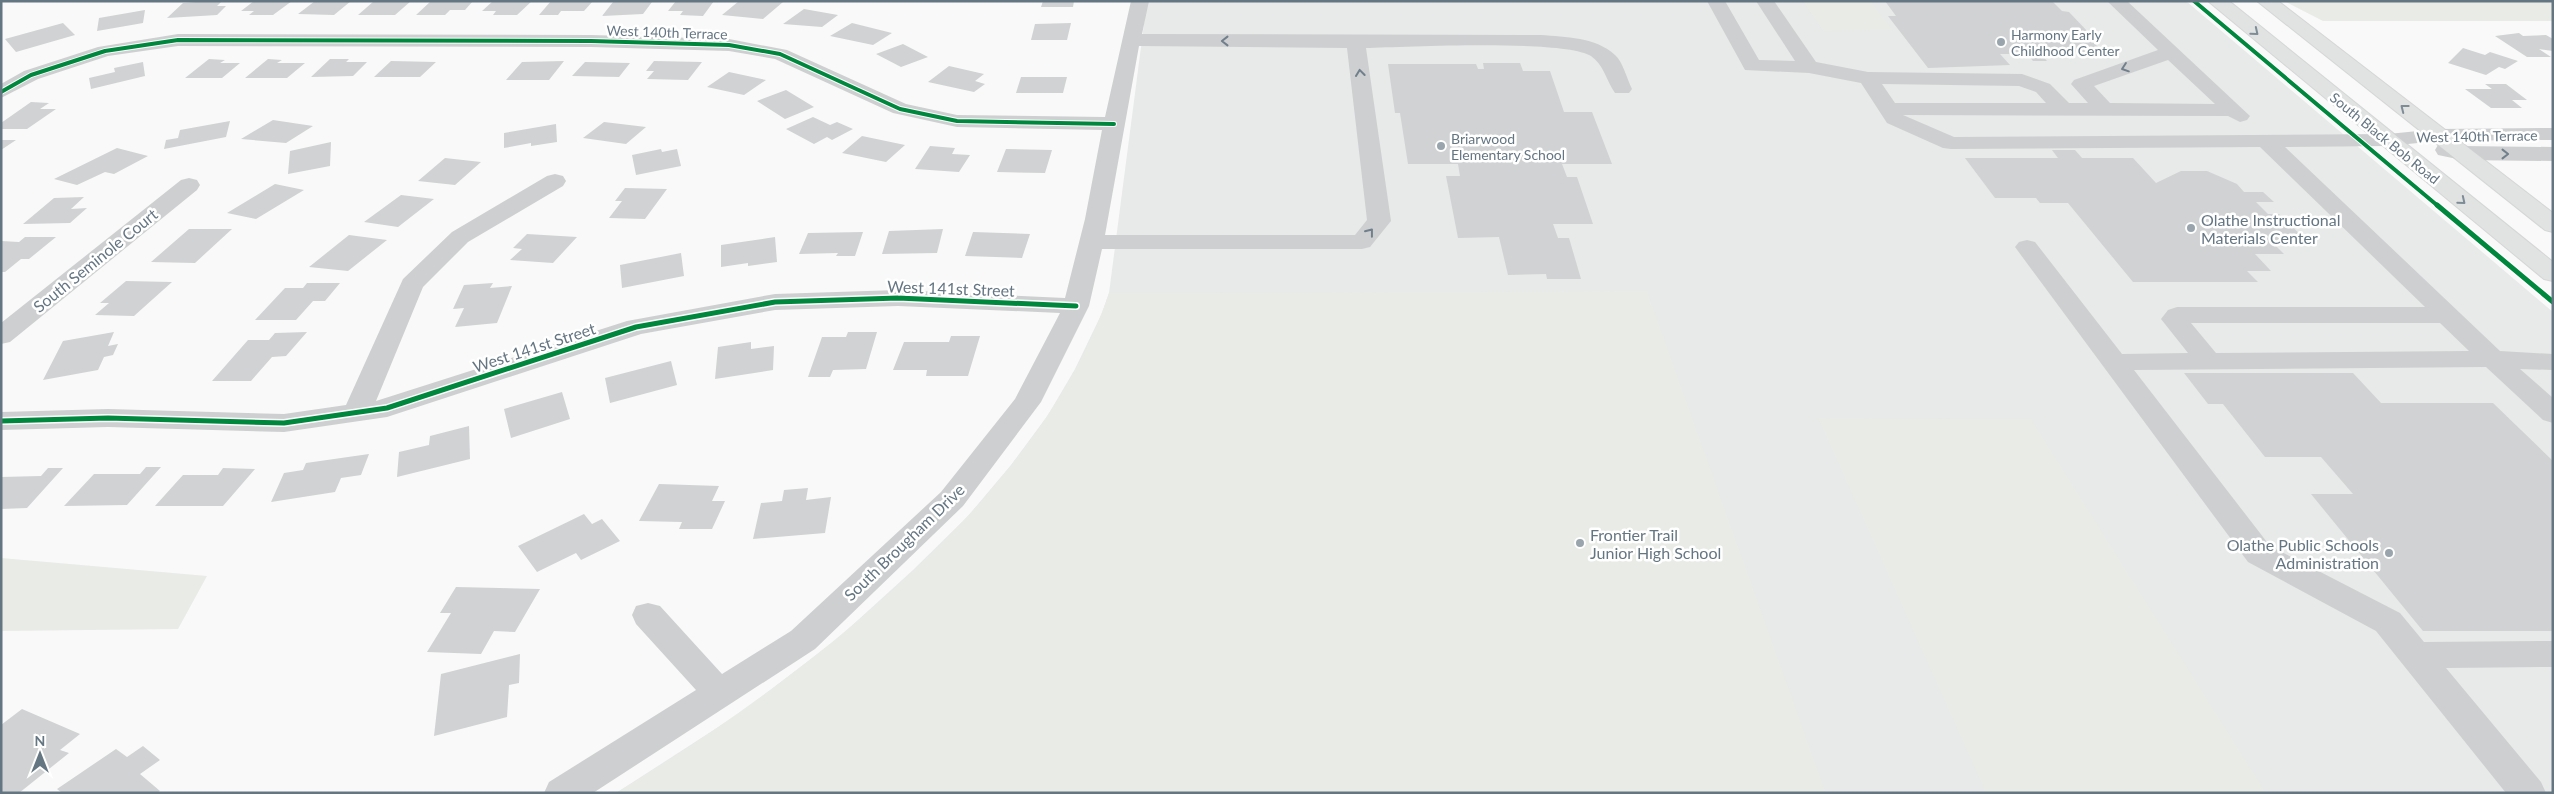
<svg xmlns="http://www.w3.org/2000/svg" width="2554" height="794" viewBox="0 0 2554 794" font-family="Lato,sans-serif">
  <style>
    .built { fill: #e8e9e9 }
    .green { fill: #e8ebe6 }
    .building { fill: #d0d2d3 }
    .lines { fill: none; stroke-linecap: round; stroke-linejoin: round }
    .major-casing { stroke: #d5d6d7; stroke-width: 2 }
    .minor { fill: #cecfd0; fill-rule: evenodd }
    .major { fill: #e1e2e2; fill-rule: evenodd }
    .cycleway-far1-casing { stroke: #fff; stroke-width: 6 }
    .cycleway-casing { stroke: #fff; stroke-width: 8 }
    .cycleway-far1 { stroke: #00873e; stroke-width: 4 }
    .cycleway { stroke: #00873e; stroke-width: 5 }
    .oneway { stroke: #7e8c96 }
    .oneway2 { stroke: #707f8b }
    .poi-dot { fill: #99a4ac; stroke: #fff; stroke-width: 2 }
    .labels { text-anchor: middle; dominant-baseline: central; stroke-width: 5; stroke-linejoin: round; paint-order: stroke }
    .far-street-label { font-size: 14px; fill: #657683; stroke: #fff }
    .far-poi-label { font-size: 14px; fill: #657683; stroke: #fff; text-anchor: start }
    .poi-label { font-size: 16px; fill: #657683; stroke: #fff; text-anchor: start }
    .street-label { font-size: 16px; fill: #657683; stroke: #fff }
  </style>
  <rect width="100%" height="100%" fill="#f9f9f9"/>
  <path class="built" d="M1147 1H2186L2553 312V793H616L740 713 836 640 913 570 968 516 1011 465 1048 415 1075 369 1102 313 1109 293Z"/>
  <path class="green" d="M1803 1H1870L1893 30 1823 31Z
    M2284 1H2553V21H2323Z
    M1647 291 1826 793H616C796 684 1040 500 1109 293Z
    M1818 418 2031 419 2266 793H1986Z
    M1 558 207 576 178 629 1 631Z"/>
  <path class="building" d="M208 1H222L217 6H226L217 15 167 18 183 3Z
    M254 1H292L273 15H249L254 11H241Z
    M315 1H351L334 15 298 14Z
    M374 1H411L395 15H358Z
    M431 1H473L465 10H450L445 15H416Z
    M493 1H532L517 15H493L496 11H482Z
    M551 1H593L584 11H561L558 15H539Z
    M676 1H714L703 16 680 15 683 11H668Z
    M739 1H772L783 2 763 19 722 15Z
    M1043 1H1074L1073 7H1041Z
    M1885 1H2052L2062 11 2069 12 2089 33H2084L2102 51 2041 54 2047 61H2033L2027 54H2000L2010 65 1928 68 1888 16H1896Z
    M613 2H652L643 14 602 16Z
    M804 9 838 15 822 27 783 24Z
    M145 10 143 23 97 31 99 18Z
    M63 23 75 35 16 52 5 39Z
    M852 23 892 33 873 45 830 36Z
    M1071 23 1067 40H1031L1035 24Z
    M2519 33 2523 36 2546 35 2553 39V51L2539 49 2551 57H2527L2495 36Z
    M903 44 928 57 901 67 876 54Z
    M2463 48 2485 55 2490 52 2518 61 2505 69 2499 67 2486 75 2448 63Z
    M209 59 225 60 220 63H240L222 78H185Z
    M268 59 282 60 277 63H305L287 78H245Z
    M330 59H349L346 62H367L353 76 311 77Z
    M391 61 436 62 420 77H374Z
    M564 61 549 80H506L522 62Z
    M654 61 702 62 688 80 647 79 654 71H646Z
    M143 62 145 76 91 89 89 78 115 72 114 68Z
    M585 62 630 63 619 77 572 76Z
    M1483 63H1520L1523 71H1550L1564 112H1592L1612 164H1562L1567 177H1577L1593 224H1553L1558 238H1569L1581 279H1547L1546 274 1508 275 1499 237 1458 238 1446 176H1460L1458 164H1408L1400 113H1395L1388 64H1476L1478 69H1484Z
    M949 66 984 74 975 81 985 84 974 92 928 82Z
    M729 72 766 80 744 95 707 87Z
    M1021 77H1067L1063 93H1016Z
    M2485 84H2506L2527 100H2512L2522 108H2491L2465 89H2492Z
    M786 90 814 107 785 119 757 101Z
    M31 102 49 103 40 109H56L27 129H1V123Z
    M813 117 830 125 837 122 853 129 832 140 827 137 814 144 786 129Z
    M273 120 313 126 286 143 241 139Z
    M230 121 226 137 164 149 166 140 178 138 180 130Z
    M604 122 646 127 626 144 583 138Z
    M556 124 557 142 531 146V143L504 148V133Z
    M862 136 905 145 886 162 842 153Z
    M1 140H16L1 150Z
    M331 142 330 166 288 174 290 151Z
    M930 146 955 148 952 154 970 155 959 172 915 169Z
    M117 148 148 156 114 174 105 172 77 185 54 179Z
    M661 149 662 152 677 149 681 166 636 175 632 155Z
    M1006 149 1052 150 1045 173 997 172Z
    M2052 150H2075L2082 158H2133L2156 183 2181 171H2207L2237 184 2244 192H2263L2274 202H2256L2268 214H2279L2307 241H2271L2284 254H2255L2271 271H2247L2258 282H2133L2068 203H2040L2036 198H1995L1965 158H2058Z
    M445 158 481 162 455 185 418 181Z
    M275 184 304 190 256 219 227 213Z
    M625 188 667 189 645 219 609 218 622 201H615Z
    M401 195 434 199 398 227 364 222Z
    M84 197 71 209 87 208 70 223 23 224 54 198Z
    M189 229H232L195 263 151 262Z
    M943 229 937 253 882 254 889 231Z
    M863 232 855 256H836L838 253 799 254 808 233Z
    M973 232 1030 234 1022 258 965 256Z
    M527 234 577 237 553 263 510 260 522 249 513 248Z
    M349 235 387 240 348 271 309 267Z
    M25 237H56L29 259H21L5 272H1V241L19 242Z
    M775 237 777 262 748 266V263L721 267V245Z
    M681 253 684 276 622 288 620 265Z
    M126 281 172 282 134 316 95 315 109 303H100Z
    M307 283H340L325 301H313L296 320H255L285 288H303Z
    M493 283 490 288 512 286 497 323 455 327 464 308 453 309 464 285Z
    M114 332 108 346 118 344 113 355 104 357 98 370 43 380 63 341Z
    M307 332 286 356 272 357 251 381H212L248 340H269L275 333Z
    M848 332H877L866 369 833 370 830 377H808L822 337H846Z
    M951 336H980L968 376H926L927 370H893L904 342H949Z
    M751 342V349L774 346 773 370 715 379 718 347Z
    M671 361 677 385 610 403 605 378Z
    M2184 373H2353L2381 403H2493L2553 461V631H2423L2311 494H2353L2321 457H2265L2223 404H2208Z
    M562 392 570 419 511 438 504 409Z
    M469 426 470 459 397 477 399 452 429 445 430 436Z
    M369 454 361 475 341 478 335 492 271 502 284 473 303 470 306 463Z
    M146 467H161L127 505 64 506 94 474H140Z
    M48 468H63L27 508 1 509V477L41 476Z
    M223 468 255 469 223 506H155L183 475H218Z
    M659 484 719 486 712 501H725L712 529H679L682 522 639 521Z
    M808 488 806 500 831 497 825 533 753 539 761 503 782 501 784 490Z
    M584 514 592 524 602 519 620 541 581 560 576 553 537 572 518 546Z
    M456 587 540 589 515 632 494 631 481 654 427 652 451 613H440Z
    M520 654 519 683 509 685 507 717 434 736 441 674Z
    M22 709 80 734 60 750 69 753 19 793H1V725Z
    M143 746 160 760 140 774 160 791 157 793H62L57 789 116 749 127 757Z"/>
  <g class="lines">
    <g class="major-casing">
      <path id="major" d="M2208 1H2229L2553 262V281L2544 279Z
        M2257 1H2278L2553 213V232L2545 230Z"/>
    </g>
    <path class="minor" d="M1131 1H1149L1142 34 1541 35C1565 37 1596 37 1615 55 1623 62 1627 79 1632 89L1629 93H1615C1606 80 1604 65 1591 56 1565 39 1406 47 1366 48L1391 221 1370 247 1362 249H1102L1089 306 1041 402 963 506 815 649 593 793H544L549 782 696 690 636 624 632 615 636 606 648 603 660 606 722 674 791 631 941 492 1015 399 1060 313 898 306 775 310 641 334 387 417 284 432 108 427 1 430V412L108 409 284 414 346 405 403 279 452 232 547 176 555 174 563 176 566 181 563 186 468 242 423 287 376 401 627 321 775 294 898 290 1065 298 1085 219 1102 130 957 127 893 113 775 59 729 51 591 47 178 46 108 56 38 79 1 98V84L24 71 98 47 178 34 591 35 729 39 787 50 906 104 957 115 1105 117ZM1139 46 1347 48 1367 220 1355 235H1105Z
      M1707 1H1725L1759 60 1795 61 1756 1H1774L1816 62 1868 72 2022 74 2050 84 2069 103H2088L2071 84 2074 80 2158 50 2107 1H2127L2250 116 2247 120 2240 122 2228 116 1903 115 1954 137 2388 134 2438 129 2553 128V140L2438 141 2388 146 2285 147 2500 351 2553 354V370L2520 369 2553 398V423L2543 420 2486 367 2134 370 2270 546 2400 613 2424 642 2553 641V667L2446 668 2541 782 2546 793H2506L2376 631 2248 562 2015 247 2019 242 2027 240 2035 242 2122 354 2188 353 2161 319 2168 310 2177 307H2425L2260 147 1951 149 1943 148 1887 123 1861 83 1809 73 1745 70ZM2168 60 2215 104 2110 103 2094 86ZM1882 84 2019 86 2036 92 2046 103H1895ZM2191 323H2440L2469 351 2216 353Z
      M2446 143 2462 146 2553 147V161L2462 160 2438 155 2435 150 2438 145Z
      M189 178 197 180 200 185 197 190 10 342 1 344V323L181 180Z"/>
    <use href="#major" class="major"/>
    <g class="cycleway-far1-casing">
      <path id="cycleway-far1" d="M2194 1 2438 206
        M1 92 31 75 105 51 178 40 591 41 729 45 780 54 900 109 957 121 1114 124"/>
    </g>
    <g class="cycleway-casing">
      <path id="cycleway" d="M2437 205 2553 302
        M1 421 108 418 284 423 387 408 636 327 775 302 898 298 1076 306"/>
    </g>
    <use href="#cycleway-far1" class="cycleway-far1"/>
    <use href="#cycleway" class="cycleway"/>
  </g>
  <defs><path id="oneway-chevron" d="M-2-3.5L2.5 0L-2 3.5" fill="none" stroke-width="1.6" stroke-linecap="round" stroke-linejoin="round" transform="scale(1.25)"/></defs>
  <g class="oneway">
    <use href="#oneway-chevron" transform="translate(2255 32) rotate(39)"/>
    <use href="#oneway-chevron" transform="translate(2404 108) rotate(-142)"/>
    <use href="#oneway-chevron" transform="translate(2462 201) rotate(39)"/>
  </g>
  <g class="oneway2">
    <use href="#oneway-chevron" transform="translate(1225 41) rotate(-180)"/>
    <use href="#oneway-chevron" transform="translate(2125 68) rotate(161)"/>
    <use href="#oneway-chevron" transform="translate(1360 73) rotate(-97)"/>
    <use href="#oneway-chevron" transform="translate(2505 154)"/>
    <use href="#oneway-chevron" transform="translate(1370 232) rotate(-52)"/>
  </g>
  <g class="poi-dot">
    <circle cx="2001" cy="42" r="5"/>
    <circle cx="1441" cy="146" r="5"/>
    <circle cx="2191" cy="228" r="5"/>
    <circle cx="1580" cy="543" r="5"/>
    <circle cx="2389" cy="553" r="5"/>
  </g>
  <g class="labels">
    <g class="far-street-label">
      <text transform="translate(667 32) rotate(2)">West 140th Terrace</text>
      <text transform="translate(2477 136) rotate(-1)">West 140th Terrace</text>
      <text transform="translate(2385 138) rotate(39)">South Black Bob Road</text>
    </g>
    <g class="far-poi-label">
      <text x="2011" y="34">Harmony Early<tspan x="2011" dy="16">Childhood Center</tspan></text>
      <text x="1451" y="138">Briarwood<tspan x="1451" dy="16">Elementary School</tspan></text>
    </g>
    <g class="poi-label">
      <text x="2201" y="219">Olathe Instructional<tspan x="2201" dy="18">Materials Center</tspan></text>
      <text x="1590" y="534">Frontier Trail<tspan x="1590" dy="18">Junior High School</tspan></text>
      <text x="2379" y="544" text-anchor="end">Olathe Public Schools<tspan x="2379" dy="18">Administration</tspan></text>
    </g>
    <g class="street-label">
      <text transform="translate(95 260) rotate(-39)">South Seminole Court</text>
      <text transform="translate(951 288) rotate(2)">West 141st Street</text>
      <text transform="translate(534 347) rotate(-18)">West 141st Street</text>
      <text transform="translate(904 542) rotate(-44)">South Brougham Drive</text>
    </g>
  </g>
  <rect width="2554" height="794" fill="none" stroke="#657683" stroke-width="5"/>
  <g transform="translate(40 754)" stroke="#ffffff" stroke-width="4" paint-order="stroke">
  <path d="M0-4L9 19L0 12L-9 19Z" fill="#657683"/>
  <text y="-8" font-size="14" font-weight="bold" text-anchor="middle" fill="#657683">N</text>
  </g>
</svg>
